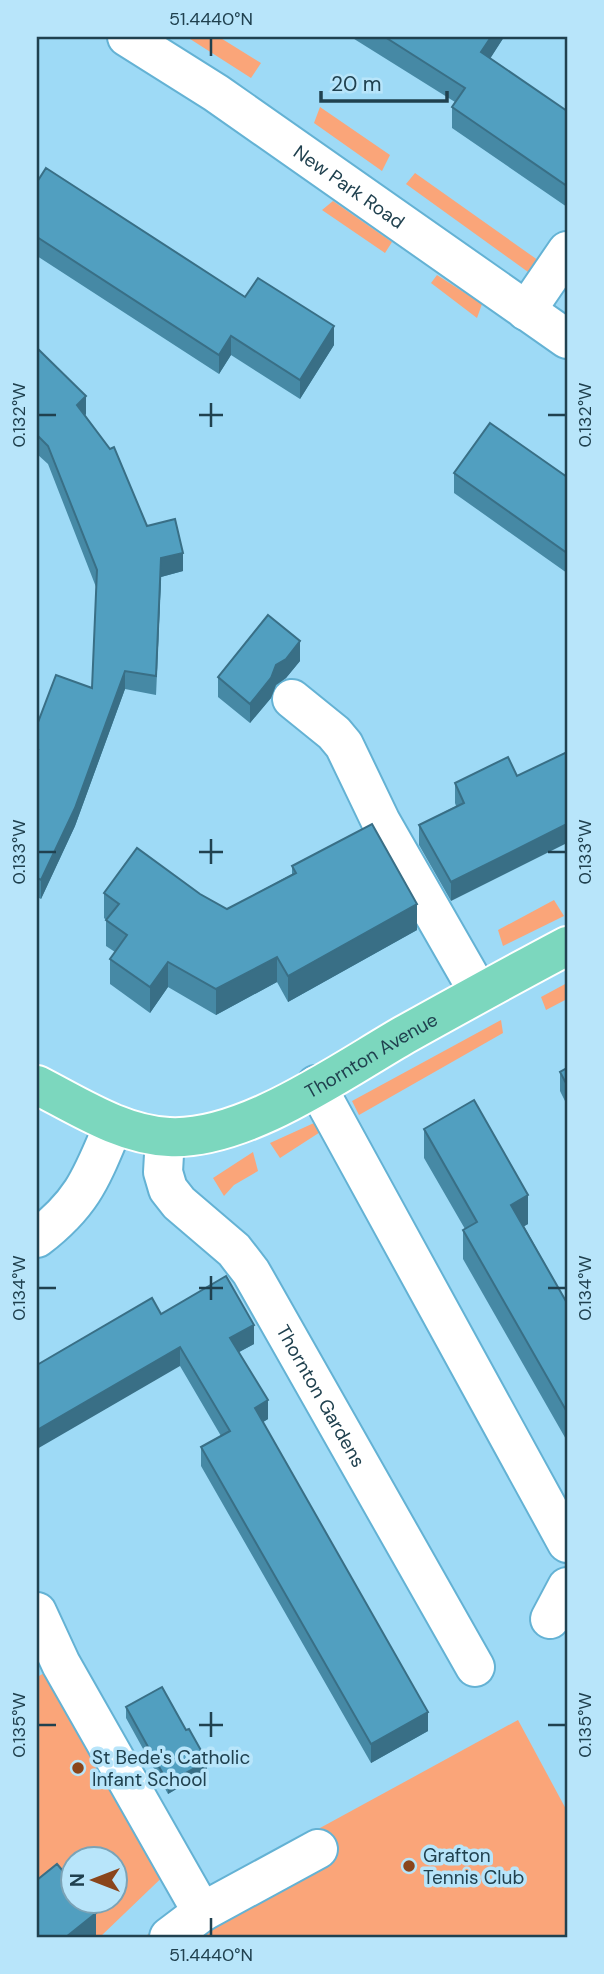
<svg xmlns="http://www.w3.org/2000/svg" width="604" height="1974" viewBox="0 0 604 1974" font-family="'DM Sans',sans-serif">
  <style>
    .green { fill: #faa579; fill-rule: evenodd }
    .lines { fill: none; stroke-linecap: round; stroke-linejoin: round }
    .minor-casing { stroke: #64b2d4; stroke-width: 42 }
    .major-casing { stroke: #fff; stroke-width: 42 }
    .minor { stroke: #fff; stroke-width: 38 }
    .major { stroke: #7cd7be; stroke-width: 38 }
    .wall { fill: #4689a5 }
    .shaded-wall { fill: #396f86 }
    .building { fill: #519fc0; stroke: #396f86; stroke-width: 2 }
    .ticks { fill: none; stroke: #20414f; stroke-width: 2.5 }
    .poi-dot { fill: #8a451b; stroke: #b8e5fa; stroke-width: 2.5 }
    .labels { text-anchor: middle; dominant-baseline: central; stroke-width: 7; stroke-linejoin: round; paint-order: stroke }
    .street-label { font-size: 19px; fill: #20414f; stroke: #b8e5fa }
    .poi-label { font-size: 19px; fill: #20414f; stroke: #b8e5fa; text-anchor: start }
    .neatline { fill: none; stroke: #20414f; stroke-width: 2.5 }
    .ticks-label { font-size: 18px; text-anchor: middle; fill: #20414f }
  </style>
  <rect width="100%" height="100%" fill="#9edaf6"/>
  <path class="green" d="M187 37H219L261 63 251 78Z
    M320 107 390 155 382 171 314 123Z
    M415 173 542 263 535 277 406 184Z
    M333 201 392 242 385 253 322 210Z
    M437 275 482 304 477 318 431 283Z
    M554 900 564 916 503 946 498 930Z
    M567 983V999L546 1010 541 997Z
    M501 1020 503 1033 359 1115 352 1101Z
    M325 1118 328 1127 280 1158 270 1143Z
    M253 1152 258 1171 234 1185 224 1196 213 1178Z
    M61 1664 175 1865 100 1937H93L37 1908V1677ZM74 1858H116V1900H74Z
    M518 1720 567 1811V1937H145L177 1906Z"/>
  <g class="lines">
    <g class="minor-casing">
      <g id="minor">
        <path id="s1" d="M127 37 216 93 567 339"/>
        <path d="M526 311 567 251"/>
        <path d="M292 699 334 733 344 745 381 822 479 993"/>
        <path d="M316 1085 567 1543"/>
        <path id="s2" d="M165 1137 163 1172 168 1189 179 1203 234 1250 251 1272 475 1667"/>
        <path d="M37 1238C84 1202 92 1176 114 1124"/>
        <path d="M37 1612 61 1664 202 1912 169 1937"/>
        <path d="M550 1619 567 1587"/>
        <path d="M202 1912 318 1849"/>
      </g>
    </g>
    <g class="major-casing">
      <g id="major">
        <path id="s3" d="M37 1085C78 1106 122 1135 169 1137 244 1141 340 1072 404 1035 458 1005 512 975 567 946"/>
      </g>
    </g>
    <use href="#minor" class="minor"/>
    <use href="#major" class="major"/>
  </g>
  <path class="wall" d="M351 37H504L490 58 567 111V207L452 128V107L455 102Z
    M37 182 334 345 300 399 231 355 219 374 37 256Z
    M37 348 86 414 85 416 147 526 183 571 161 577 156 695 125 689 75 826 41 899 37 897V725L92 688 96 587 48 464 37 454Z
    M454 473 567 477V573L454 493Z
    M300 661 286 678 276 685 271 698 250 723 218 697V677Z
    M508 757 451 901 419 845V825L456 806 455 803V783Z
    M292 866 417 930 288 1002 277 982 216 1015 168 987 150 1013 110 984V959L115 952 106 946V920L104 918V893L200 894 227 909 292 874Z
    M567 1068V1105L560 1091V1072Z
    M424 1129 528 1224 524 1226 567 1303V1441L463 1259V1230L465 1229 424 1158Z
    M161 1314 254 1344 239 1352 268 1419 263 1422 428 1731 371 1763 201 1466V1447L221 1436 180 1366Z
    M126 1707 207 1771 168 1794 126 1718Z"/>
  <path class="shaded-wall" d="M491 37H504L481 73V52Z
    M39 124V143L37 147V128Z
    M334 326V345L300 399V380Z
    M231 336V355L219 374V355Z
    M86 396V414L77 424V405Z
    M183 553V571L161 577 156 695 161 558Z
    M300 641V661L286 678 276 685 271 698 250 723V704L276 665Z
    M125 671V689L75 826 41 899V880Z
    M567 824V843L451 901V882Z
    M417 904V930L288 1002V976Z
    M277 957V982L216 1015V989Z
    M168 962V987L150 1013V987Z
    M528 1195V1224L511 1234V1205Z
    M254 1325V1344L230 1357V1338Z
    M180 1347V1366L37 1449V1430Z
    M268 1400V1419L255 1427V1408Z
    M428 1712V1731L371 1763V1744Z
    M207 1761V1771L168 1794V1783Z
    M96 1913V1937H66Z"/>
  <path class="building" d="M385 37H491L481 52 567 111V186L452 107 465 88Z
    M46 168 245 297 258 278 334 326 300 380 231 336 219 355 37 237V182Z
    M37 348 86 396 77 405 110 449 114 447 147 526 175 519 183 553 161 558 156 676 125 671 75 808 41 880 37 878V752L38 750H37V725L56 675 92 688 97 570 48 446 37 435Z
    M490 423 567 477V553L454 473Z
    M268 615 300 641 286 659 276 665 271 678 250 704 218 677Z
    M567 752V824L451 882 419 825 464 803 455 783 508 757 517 776Z
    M372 824 417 904 288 976 277 957 216 989 168 962 150 987 110 959 127 935 106 920 119 904 104 893 137 848 200 894 227 909 296 873 292 866Z
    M567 1068V1085L560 1072Z
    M474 1100 528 1195 511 1205 567 1303V1412L463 1230 477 1222 424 1129Z
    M226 1276 254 1325 230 1338 268 1400 255 1408 428 1712 371 1744 201 1447 230 1431 180 1347 37 1430V1365L152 1298 161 1314Z
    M162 1687 186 1730 189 1729 207 1761 168 1783 126 1707Z
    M57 1864 74 1884V1900H86L96 1913 66 1937H37V1880Z"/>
  <path class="ticks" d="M211 38V56M211 403V427M38 415H56M199 415H223M548 415H566M211 839V864M38 852H56M199 852H223M548 852H566M211 1276V1300M38 1288H56M199 1288H223M548 1288H566M211 1712V1737M38 1725H56M199 1725H223M548 1725H566M211 1918V1936"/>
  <g class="poi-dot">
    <circle cx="78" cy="1768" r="7"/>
    <circle cx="409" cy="1866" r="7"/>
  </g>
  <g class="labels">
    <g class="street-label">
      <text stroke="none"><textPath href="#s1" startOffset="268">New Park Road</textPath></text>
      <text stroke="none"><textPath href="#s3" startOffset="364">Thornton Avenue</textPath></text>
      <text stroke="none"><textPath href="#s2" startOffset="313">Thornton Gardens</textPath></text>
    </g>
    <g class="poi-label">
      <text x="92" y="1757">St Bede's Catholic<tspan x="92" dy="22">Infant School</tspan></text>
      <text x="423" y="1855">Grafton<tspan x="423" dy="22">Tennis Club</tspan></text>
    </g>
  </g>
  <rect width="604" height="1974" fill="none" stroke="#b8e5fa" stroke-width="77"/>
  <g transform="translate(94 1880) rotate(270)"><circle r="33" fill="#b8e5fa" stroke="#7ba3b6" stroke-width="2"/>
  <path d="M0-5L12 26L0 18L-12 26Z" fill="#8a451b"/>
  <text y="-10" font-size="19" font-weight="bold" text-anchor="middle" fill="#20414f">N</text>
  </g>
  <path d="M321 91v10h126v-10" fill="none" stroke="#20414f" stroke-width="3.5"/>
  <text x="331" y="91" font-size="21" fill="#20414f" stroke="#b8e5fa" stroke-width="5" paint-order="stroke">20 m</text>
  <rect x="38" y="38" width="528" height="1898" class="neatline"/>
  <g class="ticks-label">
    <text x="211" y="25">51.4440°N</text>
    <text transform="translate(585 415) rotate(-90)" y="6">0.132°W</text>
    <text transform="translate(19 415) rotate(-90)" y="6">0.132°W</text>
    <text transform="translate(585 852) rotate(-90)" y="6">0.133°W</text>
    <text transform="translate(19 852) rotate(-90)" y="6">0.133°W</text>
    <text transform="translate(585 1288) rotate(-90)" y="6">0.134°W</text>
    <text transform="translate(19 1288) rotate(-90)" y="6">0.134°W</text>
    <text transform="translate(585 1725) rotate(-90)" y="6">0.135°W</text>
    <text transform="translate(19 1725) rotate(-90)" y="6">0.135°W</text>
    <text x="211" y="1961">51.4440°N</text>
  </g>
</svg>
